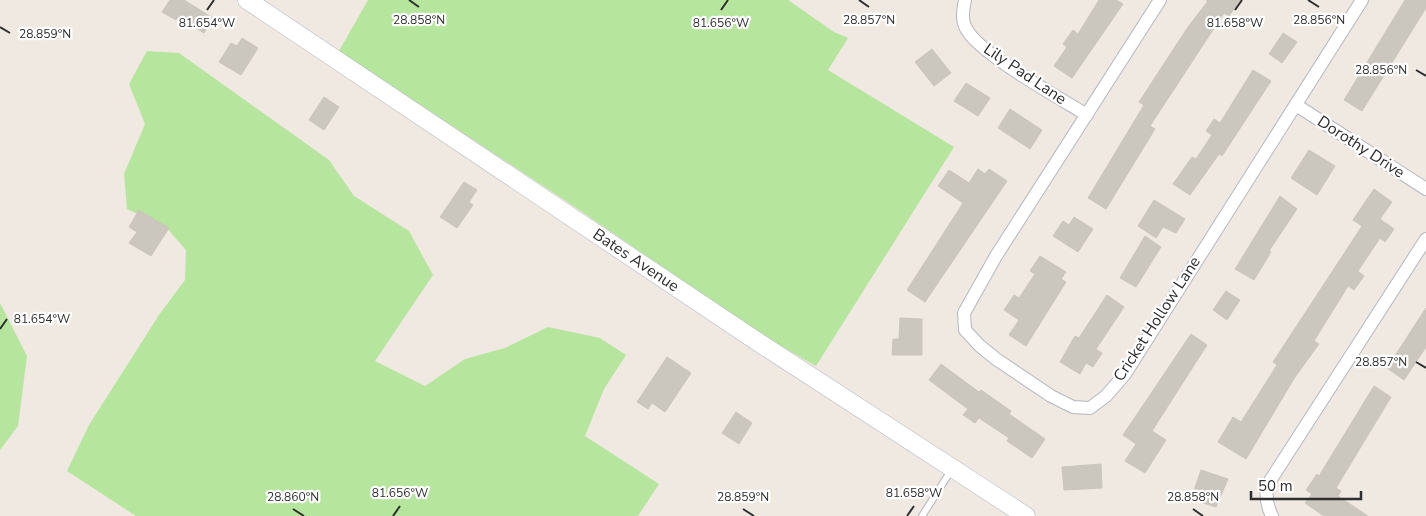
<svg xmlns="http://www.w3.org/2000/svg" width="1426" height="516" viewBox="0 0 1426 516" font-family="'Nunito Sans',sans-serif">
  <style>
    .green { fill: #b6e59e }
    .building { fill: #cbc7bf; stroke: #cbc5ba }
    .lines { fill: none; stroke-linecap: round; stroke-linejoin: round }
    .lane-casing { stroke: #b4b7c1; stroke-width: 8 }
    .street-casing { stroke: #b4b7c1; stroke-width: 14 }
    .secondary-casing { stroke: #b4b7c1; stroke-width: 19 }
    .lane { stroke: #fff; stroke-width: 6 }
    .street { stroke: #fff; stroke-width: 12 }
    .secondary { stroke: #fff; stroke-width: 18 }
    .ticks { fill: none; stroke: #2e2e2e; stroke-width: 2 }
    .labels { text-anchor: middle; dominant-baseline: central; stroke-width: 4.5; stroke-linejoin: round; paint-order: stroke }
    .street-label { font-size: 16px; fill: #2e2e2e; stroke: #fff }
    .ticks-label { font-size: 12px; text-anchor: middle; fill: #2e2e2e; stroke: #fff; stroke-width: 4.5; stroke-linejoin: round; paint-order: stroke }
  </style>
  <rect width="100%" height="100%" fill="#efe9e1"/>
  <path class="green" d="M368 0H788L834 32 848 38 828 70 954 147 816 366 762 335 569 203 339 51Z
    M147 51 179 53 329 160 354 196 409 231 433 275 375 361 425 386 465 359 505 348 548 327 600 338 626 355 604 389 585 436 659 484 638 516H136L67 471 89 425 159 315 185 280 186 250 165 226 127 209 124 174 145 124 129 84Z
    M0 303 27 356 18 426 0 450Z"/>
  <path class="building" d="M170 0H184L213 18 204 33 178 17 176 20 162 12Z
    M1099 0H1116L1123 4 1072 78 1054 66 1067 47 1063 44 1073 30 1078 34Z
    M1206 0H1240L1229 16 1224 13 1150 126 1155 129 1106 209 1088 198 1144 105 1139 102 1188 27 1208 1Z
    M1405 0H1426V8L1362 111 1344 100Z
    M1283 33 1297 42 1282 63 1269 54Z
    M242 38 258 48 241 75 219 62 231 43 237 46Z
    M932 49 951 73 934 86 915 62Z
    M1253 70 1271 81 1222 156 1219 154 1190 195 1173 184 1192 157 1196 159 1212 135 1206 131 1214 119 1220 123Z
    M966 83 990 98 978 116 954 101Z
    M324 97 339 107 324 130 309 120Z
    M1010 109 1042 130 1030 149 998 128Z
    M1309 150 1335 166 1317 195 1291 178Z
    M978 169 985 174 989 169 1007 181 925 302 907 290 963 203 938 186 949 170 969 183Z
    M464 182 477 190 469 202 473 205 457 228 440 217Z
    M1374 189 1392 202 1380 219 1394 229 1385 242 1380 238 1358 271 1364 276 1354 290 1348 286 1314 341 1319 344 1295 377 1246 459 1218 442 1233 417 1241 422 1277 365 1273 362 1362 226 1353 220Z
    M1280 196 1297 209 1269 251 1271 252 1254 280 1235 269Z
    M1154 200 1185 219 1176 233 1163 227 1156 238 1138 226Z
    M139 210 169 228 151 256 129 243 137 232 129 227Z
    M1074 217 1093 229 1078 252 1053 236 1063 221 1069 225Z
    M1145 236 1161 247 1136 287 1120 278Z
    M1040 256 1066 272 1061 279 1066 282 1026 346 1009 335 1019 320 1004 310 1014 295 1019 298 1035 274 1030 271Z
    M1226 291 1240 300 1227 320 1213 310Z
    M1107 295 1124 307 1096 349 1102 353 1093 367 1086 363 1080 374 1060 362 1075 336 1079 338Z
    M1426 308V347L1404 380 1387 368Z
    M900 318 922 319V355H892L893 339H899Z
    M1191 334 1207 345 1152 431 1166 440 1145 473 1125 461 1136 444 1123 435Z
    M667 357 691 373 665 412 652 403 648 409 637 402Z
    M941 364 979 392 981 390 1011 411 1009 414 1045 439 1032 458 1007 441 1009 438 979 418 975 423 963 415 968 409 929 380Z
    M1374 386 1391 397 1336 488 1341 491 1338 496 1368 516H1324L1305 503 1312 494 1306 490 1317 474 1319 476Z
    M736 412 752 423 739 444 722 433Z
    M1101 464 1102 488 1064 490 1062 467Z
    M1201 470 1228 479 1216 507 1191 499Z"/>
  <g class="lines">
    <g class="lane-casing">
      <path id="lane" d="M922 516 952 469"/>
    </g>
    <g class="street-casing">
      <path id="street" d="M965 0C963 10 961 21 967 30 980 54 1061 99 1087 115
        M1160 0 996 256 964 313 965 330 980 346 996 359 1051 396 1073 407 1090 408 1106 396 1125 374 1362 0
        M1296 105 1426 189
        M1272 516C1267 506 1265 495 1268 484L1426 239"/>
    </g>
    <g class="secondary-casing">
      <g id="secondary">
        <path id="s1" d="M247 0 758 342 1026 516"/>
      </g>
    </g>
    <use href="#lane" class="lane"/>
    <use href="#street" class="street"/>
    <use href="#secondary" class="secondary"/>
  </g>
  <path class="ticks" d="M409 0 419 7M859 0 869 7M1308 0 1319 7M207 10 214 0M721 10 728 0M1235 10 1242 0M0 27 10 33M1416 70 1426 76M0 329 7 319M1416 362 1426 368M293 509 304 516M743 509 754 516M1193 509 1203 516M393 516 400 506M907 516 914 506"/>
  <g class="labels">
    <g class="street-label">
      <text transform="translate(1025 74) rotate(34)">Lily Pad Lane</text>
      <text transform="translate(1361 147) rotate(33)">Dorothy Drive</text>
      <text stroke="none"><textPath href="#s1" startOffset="468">Bates Avenue</textPath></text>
      <text transform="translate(1157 319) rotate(-57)">Cricket Hollow Lane</text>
    </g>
  </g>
  <g class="ticks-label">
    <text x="1319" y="24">28.856°N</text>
    <text x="869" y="24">28.857°N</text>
    <text x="419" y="24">28.858°N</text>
    <text x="207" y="27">81.654°W</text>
    <text x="721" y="27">81.656°W</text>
    <text x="1235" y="27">81.658°W</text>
    <text x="45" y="38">28.859°N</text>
    <text x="1381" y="74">28.856°N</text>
    <text x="42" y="323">81.654°W</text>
    <text x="1381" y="366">28.857°N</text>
    <text x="400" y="497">81.656°W</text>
    <text x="914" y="497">81.658°W</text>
    <text x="293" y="501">28.860°N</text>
    <text x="743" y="501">28.859°N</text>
    <text x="1193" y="501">28.858°N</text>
  </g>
  <path d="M1251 491v8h110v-8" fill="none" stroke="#2e2e2e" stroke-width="2.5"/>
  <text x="1258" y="491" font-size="15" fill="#2e2e2e" stroke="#ffffff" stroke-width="4" paint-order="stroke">50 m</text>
</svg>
